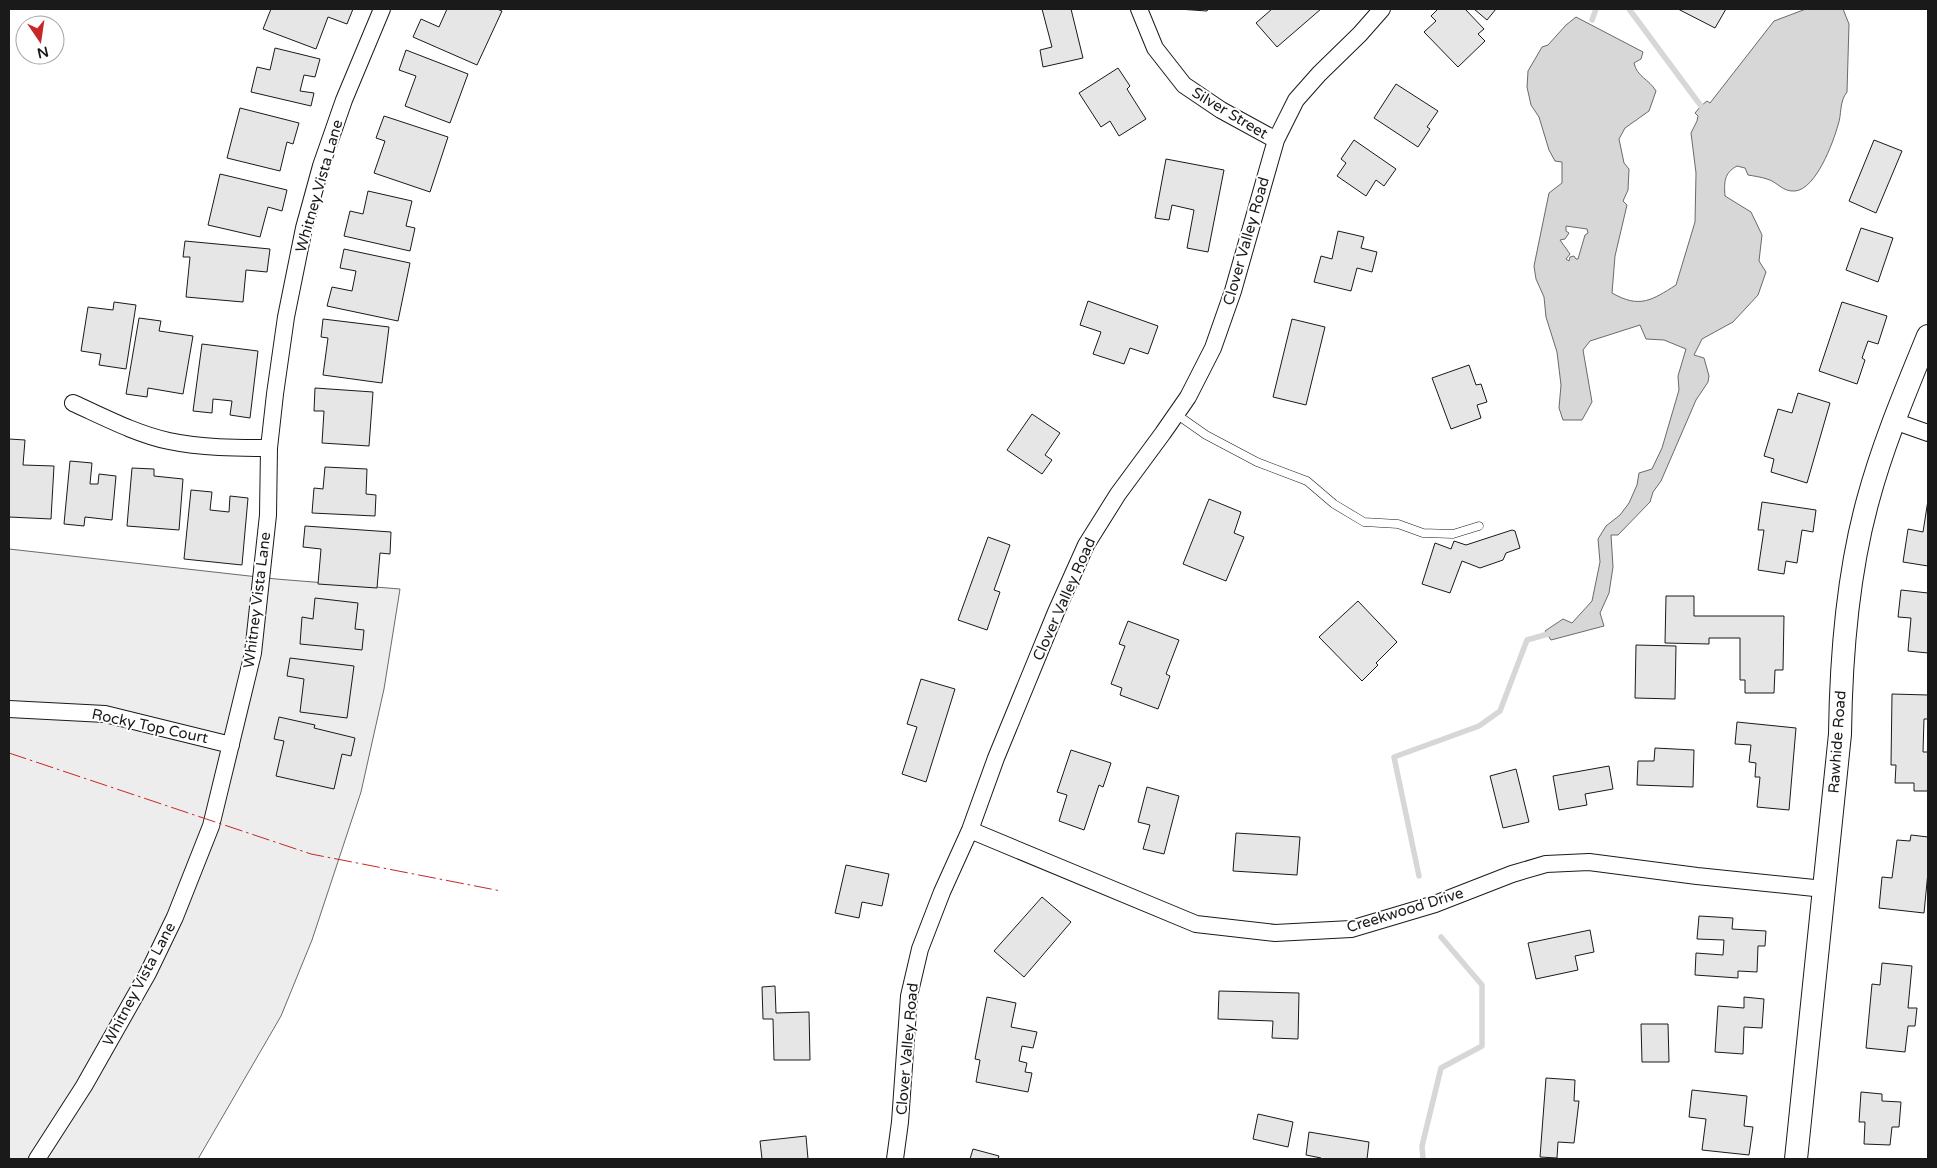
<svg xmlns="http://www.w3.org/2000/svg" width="1937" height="1168" viewBox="0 0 1937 1168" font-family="'Varela Round',sans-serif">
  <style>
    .built { fill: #ededed; stroke: #6a6a6a }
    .water { fill: #d7d7d7; stroke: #6a6a6a; fill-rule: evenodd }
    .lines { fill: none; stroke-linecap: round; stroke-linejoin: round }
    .stream { stroke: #d7d7d7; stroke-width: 5.5 }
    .building { fill: #e6e6e6; stroke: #1a1a1a }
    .lane-casing { stroke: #1a1a1a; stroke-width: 9 }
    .street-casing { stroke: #1a1a1a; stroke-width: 18 }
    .secondary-casing { stroke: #1a1a1a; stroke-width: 24 }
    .lane { stroke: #fff; stroke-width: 8 }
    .street { stroke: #fff; stroke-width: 16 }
    .secondary { stroke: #fff; stroke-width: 22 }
    .power { stroke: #c62828; stroke-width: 1; stroke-dasharray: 18 4 2.5 4; stroke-linecap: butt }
    .labels { text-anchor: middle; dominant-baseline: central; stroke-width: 4; stroke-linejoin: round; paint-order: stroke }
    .street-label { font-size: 15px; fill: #1a1a1a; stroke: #fff }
  </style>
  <rect width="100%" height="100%" fill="#fff"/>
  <path class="built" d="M9 549 276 579 400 589 384 689 361 792 312 940 281 1016 198 1159H9Z"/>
  <path class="water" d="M1806 9H1843L1849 24 1847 92C1839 102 1842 114 1838 125 1833 143 1816 189 1795 191 1782 192 1778 182 1767 179 1761 177 1754 176 1748 175L1745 168 1737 166C1724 173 1724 182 1725 196L1751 212 1762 235 1759 261 1766 272 1758 295 1733 322 1702 339 1694 355 1704 358 1709 376 1708 382 1696 400 1661 481 1653 492 1650 502 1618 535H1611L1613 567 1609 593 1600 613 1604 626 1551 640 1545 631 1563 619 1572 623 1592 601 1600 562 1598 539 1606 526 1620 515 1629 503 1637 485 1639 473 1652 469 1662 448 1679 390 1678 376 1686 349 1664 340 1646 339 1640 325 1590 341 1583 350 1592 402 1582 420H1563L1559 408 1561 385 1557 352 1546 317 1544 297 1536 279 1534 266 1549 193 1562 183V162L1555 161 1549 150 1539 117 1531 105 1527 87 1528 71 1542 47 1548 45 1566 25 1576 17 1643 52 1641 59 1634 63C1637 77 1649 79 1656 91L1649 111 1625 128 1619 139 1624 163 1629 169 1628 190 1623 201 1627 205 1615 256 1612 293C1640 309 1652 300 1676 285L1695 222 1696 173 1691 133 1697 121 1698 116 1695 113 1701 106 1707 101 1710 103 1774 21ZM1566 226 1587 229 1588 233 1585 235 1578 259H1576L1574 256 1570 257 1569 261 1566 259 1570 254 1560 240 1565 239 1569 233 1566 231Z"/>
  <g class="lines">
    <path class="stream" d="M1629 9 1701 106
      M1592 20 1596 9
      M1419 876 1394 757 1479 726 1500 711 1527 640 1548 634
      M1423 1159 1422 1146 1441 1068 1482 1046V985L1441 937"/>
  </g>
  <path class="building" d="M271 9H353L347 24 328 17 316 49 263 29Z
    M447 9H497L502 11 477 65 413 37 421 19 439 27Z
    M1042 9H1071L1083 58 1043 67 1040 50 1052 47Z
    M1178 9H1208L1207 11Z
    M1272 9H1271H1321L1277 47 1256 23Z
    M1438 9H1465L1484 29 1478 34 1485 41 1458 67 1424 32 1436 21 1431 16Z
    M1474 9H1496L1487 20Z
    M1678 9H1726L1715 28Z
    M275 48 320 59 315 77 304 75 300 91 314 93 311 106 251 92 257 67 270 70Z
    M406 50 468 74 450 123 405 106 416 76 399 70Z
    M1118 68 1130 86 1127 89 1146 119 1119 136 1110 121 1101 127 1079 93Z
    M1396 84 1438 111 1427 127 1430 129 1418 147 1374 118Z
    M240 108 299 123 293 144 287 142 280 171 227 158Z
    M384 116 448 137 430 192 374 173 385 141 376 138Z
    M1354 140 1396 169 1384 186 1376 180 1366 196 1337 176 1346 163 1341 159Z
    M1874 140 1902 151 1876 213 1849 201Z
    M1166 159 1224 170 1208 252 1187 248 1194 210 1172 205 1169 220 1155 218Z
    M220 174 287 190 282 211 268 207 260 237 208 225Z
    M368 191 412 201 406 226 415 228 410 251 344 236 350 211 363 214Z
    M1861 228 1893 238 1878 282 1846 270Z
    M1338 231 1364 237 1361 248 1377 252 1372 272 1357 268 1351 291 1314 282 1321 256 1332 259Z
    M185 241 270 249 267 272 246 270 243 302 186 297 190 257H183Z
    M344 249 410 263 398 321 327 306 332 287 352 291 356 271 340 268Z
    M1088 301 1158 326 1148 354 1130 348 1124 364 1093 354 1101 332 1080 325Z
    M114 302 136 305 126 369 99 365 101 354 81 351 88 307 113 310Z
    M1842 302 1887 316 1878 344 1868 341 1862 358 1865 360 1857 384 1819 371Z
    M139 318 161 321 159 331 193 336 183 394 148 388 147 397 126 394Z
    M323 319 389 327 382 383 323 375 328 338 321 337Z
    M1292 319 1325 327 1306 405 1273 397Z
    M202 344 258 351 250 418 230 415 232 401 213 399 212 413 193 411Z
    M1469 365 1476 385 1481 384 1487 402 1477 405 1481 418 1451 429 1432 378Z
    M315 388 373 392 369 446 322 443 324 411H314Z
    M1798 393 1830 403 1807 483 1771 472 1774 459 1764 456 1778 409 1792 413Z
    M1032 414 1060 433 1045 455 1052 460 1042 474 1007 450Z
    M9 439 25 440 23 465 54 466 51 519 9 517Z
    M70 461 92 463 90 484H98L99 474 116 476 112 520 85 517 84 526 64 524Z
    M325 467 367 469 366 494 376 495 375 516 312 513 314 488 323 489Z
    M132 468 154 469V476L183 479 179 530 127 526Z
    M191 490 212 492 210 510 229 512 230 496 248 498 242 565 184 559Z
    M1209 499 1241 512 1234 533 1244 537 1226 581 1183 564Z
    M1928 500V566L1903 562 1908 529 1923 532Z
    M1762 502 1816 510 1813 532 1802 530 1797 563 1786 561 1784 574 1758 570 1764 530H1758Z
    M305 526 391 532 390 554 380 553 377 588 318 584 321 549 303 547Z
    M1512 530 1515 531 1520 548 1506 553 1503 560 1480 568 1462 561 1450 593 1422 584 1435 543 1451 549 1454 541 1466 545Z
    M988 537 1010 545 994 590 1000 592 987 630 958 620Z
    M1901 590 1928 593V653L1908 651 1911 618 1898 617Z
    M1666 596H1694V616H1784L1783 670H1775L1774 693H1745V680H1740V638H1709V644L1665 643Z
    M315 598 358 603 355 629 364 630 362 650 300 644 302 617 313 619Z
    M1358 601 1397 642 1376 663 1378 665 1362 681 1319 637Z
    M1128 621 1179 640 1166 674 1170 676 1158 709 1120 695 1122 688 1111 684 1125 646 1119 644Z
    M1636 645 1676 646 1675 699 1635 698Z
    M290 658 354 666 347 718 300 712 304 679 287 676Z
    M921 679 955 689 926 782 902 774 917 727 907 724Z
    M1892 694 1928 695V719H1924L1923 752H1928V791H1914V783H1895L1896 765H1891Z
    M279 717 315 725 314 728 355 738 351 756 342 754 334 789 276 776 284 741 274 739Z
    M1737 722 1796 728 1789 810 1757 807 1760 777H1755L1756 763 1749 762 1751 745 1735 744Z
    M1655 748 1694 750 1693 787 1637 785 1638 761H1654Z
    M1071 750 1111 763 1103 787 1099 785 1084 830 1059 821 1067 795 1057 792Z
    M1609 766 1613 789 1585 794 1587 805 1559 810 1553 776Z
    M1516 769 1529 822 1503 828 1490 776Z
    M1147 787 1179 796 1164 854 1143 849 1150 825 1138 822Z
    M1236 833 1300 837 1297 875 1233 871Z
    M1911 835 1928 837V872L1924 913 1879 908 1882 877 1892 878 1897 840 1910 841Z
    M846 865 889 874 882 906 862 902 859 918 835 913Z
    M1042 897 1071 922 1024 977 994 951Z
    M1699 916 1733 918 1732 929 1766 931 1765 946H1758L1757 972 1738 971V978L1695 975 1696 953 1723 955 1724 940 1697 939Z
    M1590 930 1594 952 1575 956 1578 970 1536 979 1528 943Z
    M1882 963 1912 966 1908 1008H1917L1915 1026H1908L1905 1052 1866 1048 1872 984 1880 985Z
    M775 986 776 1013 809 1012 810 1060H774L773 1019H763L762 987Z
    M1219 991 1299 993 1298 1039 1272 1038 1273 1021 1218 1019Z
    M987 997 1016 1003 1011 1027 1037 1032 1033 1048 1022 1046 1019 1061 1027 1063 1025 1072 1032 1073 1028 1092 976 1082 980 1060 975 1059Z
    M1744 997 1764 999 1762 1028 1744 1027 1743 1054 1715 1052 1718 1006 1744 1008Z
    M1641 1024H1668L1669 1062H1642Z
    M1546 1078 1575 1080 1574 1101H1579L1574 1143 1558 1142 1557 1158 1540 1157Z
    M1692 1090 1747 1096 1744 1126 1753 1127 1749 1155 1702 1150 1706 1119 1689 1117Z
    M1861 1092 1882 1094V1101L1901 1102 1899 1127H1892L1890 1145 1864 1144 1865 1122H1859Z
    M1258 1114 1293 1122 1288 1147 1253 1139Z
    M1309 1132 1369 1142 1367 1159H1321V1158L1306 1155Z
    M806 1136 808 1159H762L760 1141Z
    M973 1149 999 1156 998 1159H970Z"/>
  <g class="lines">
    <g class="lane-casing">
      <path id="lane" d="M1176 414 1206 435 1257 462 1307 481 1334 504 1364 522 1398 524 1423 533 1453 534 1479 526"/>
    </g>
    <g class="street-casing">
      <path id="street" d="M1139 9 1155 48 1184 85 1221 110 1276 140
        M73 403C104 417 136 434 169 441 202 448 236 448 269 448
        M1894 421 1928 433
        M9 709 105 714 231 745
        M970 830 1196 924 1275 933 1351 929 1435 904 1512 874 1546 864 1589 862 1697 876 1824 889
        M37 1159 84 1086 148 973 175 917 211 826 253 653 268 515 269 448 275 394 286 317 304 228 321 166 344 100 382 9
        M895 1159 900 1122 909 996 920 949 942 892 970 830 996 758 1056 612 1086 545 1118 494 1163 433 1188 397 1213 348 1233 291 1276 140 1296 100 1319 74 1360 34 1382 9"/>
    </g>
    <g class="secondary-casing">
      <path id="secondary" d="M1796 1159 1840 734C1841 656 1847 576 1868 500 1883 444 1906 390 1928 336"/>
    </g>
    <use href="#lane" class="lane"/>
    <use href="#street" class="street"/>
    <use href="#secondary" class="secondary"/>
    <path class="power" d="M9 753 311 854 501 891"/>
  </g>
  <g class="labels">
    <g class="street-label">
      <text transform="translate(1230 113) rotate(31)">Silver Street</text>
      <text transform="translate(319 186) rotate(-74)">Whitney Vista Lane</text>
      <text transform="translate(1246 241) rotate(-74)">Clover Valley Road</text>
      <text transform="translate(1064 599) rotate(-66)">Clover Valley Road</text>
      <text transform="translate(257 600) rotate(-83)">Whitney Vista Lane</text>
      <text transform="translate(150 726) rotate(12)">Rocky Top Court</text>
      <text transform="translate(1837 742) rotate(-86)">Rawhide Road</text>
      <text transform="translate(1405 910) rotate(-17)">Creekwood Drive</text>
      <text transform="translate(139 984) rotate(-62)">Whitney Vista Lane</text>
      <text transform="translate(907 1049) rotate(-85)">Clover Valley Road</text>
    </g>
  </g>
  <rect width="1937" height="1168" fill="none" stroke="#1a1a1a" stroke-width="20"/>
  <g transform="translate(40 40) rotate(167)"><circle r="24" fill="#ffffff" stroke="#a3a3a3"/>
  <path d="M0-4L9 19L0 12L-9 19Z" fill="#c62828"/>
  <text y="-8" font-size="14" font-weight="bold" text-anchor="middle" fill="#1a1a1a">N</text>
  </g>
</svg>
